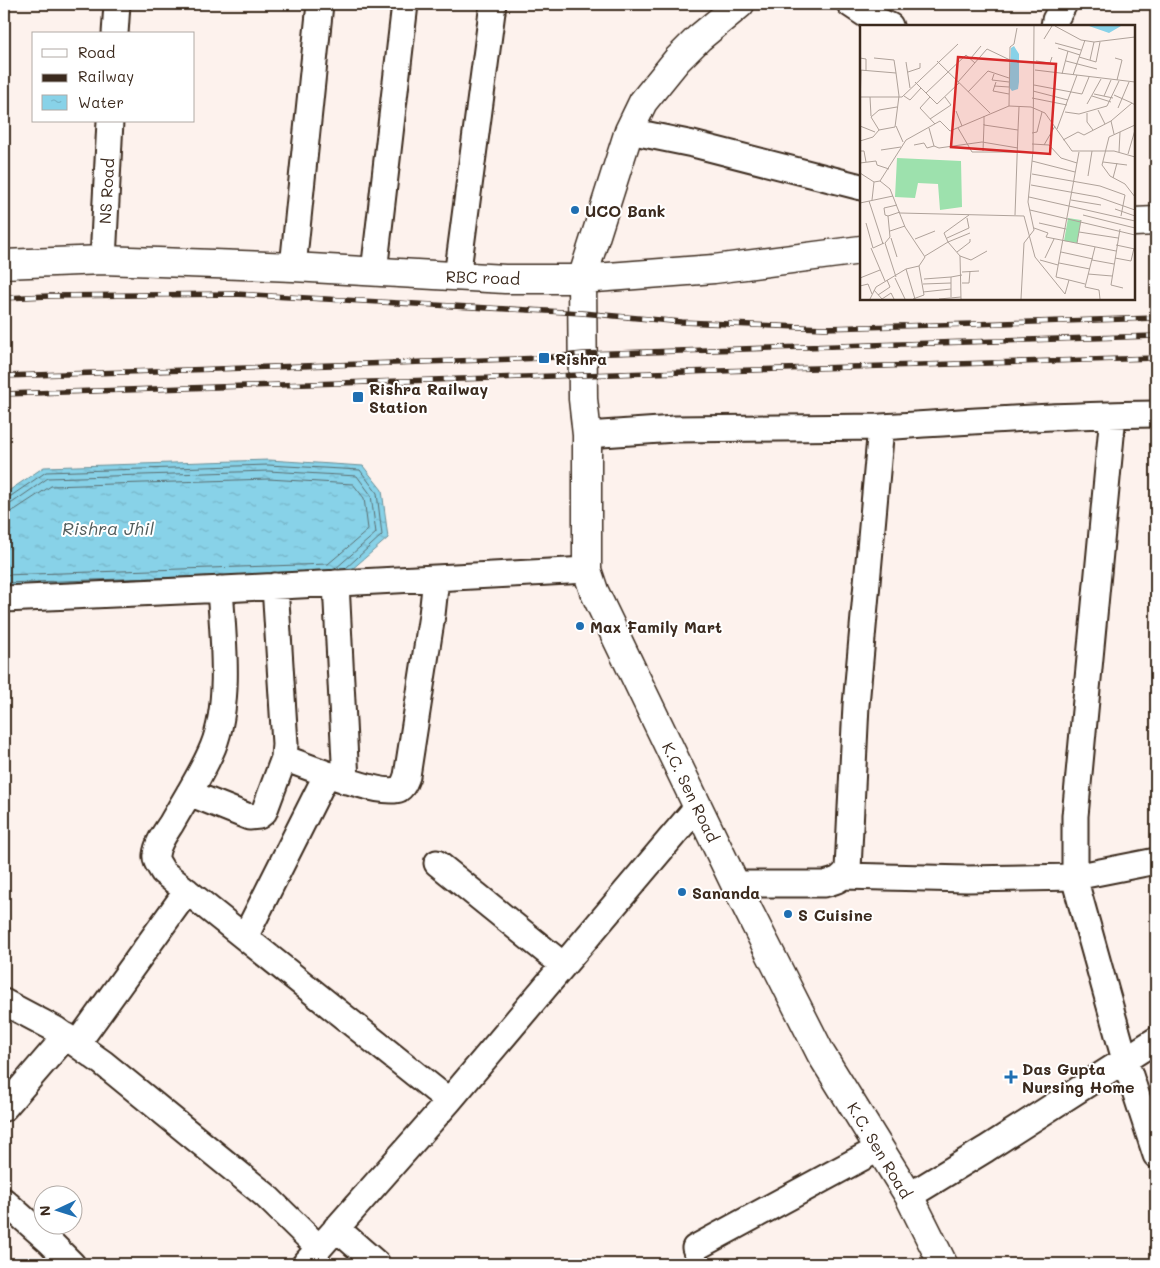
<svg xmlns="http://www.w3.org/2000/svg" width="1160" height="1268" viewBox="0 0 1160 1268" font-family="Mali,sans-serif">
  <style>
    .water { fill: url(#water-ripples); stroke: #698f97 }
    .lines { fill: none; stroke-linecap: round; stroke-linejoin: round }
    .shore { stroke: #5a6d6f; stroke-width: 1 }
    .minor-casing { stroke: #3b2a1e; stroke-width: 29 }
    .tertiary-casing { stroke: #3b2a1e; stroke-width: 31 }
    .minor { stroke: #fff; stroke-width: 25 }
    .tertiary { stroke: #fff; stroke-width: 28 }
    .rail-casing { stroke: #3b2a1e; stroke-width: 5.5 }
    .rail { stroke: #fff; stroke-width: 4; stroke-dasharray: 11; stroke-linecap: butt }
    .poi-dot { fill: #1f6fb2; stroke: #fff; stroke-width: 2 }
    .labels { text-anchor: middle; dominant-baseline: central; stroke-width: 4; stroke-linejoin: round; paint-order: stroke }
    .street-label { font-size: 16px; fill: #3b2a1e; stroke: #fff }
    .poi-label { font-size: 16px; font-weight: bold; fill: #3b2a1e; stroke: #fff; text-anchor: start }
    .water-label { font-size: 18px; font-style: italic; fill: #525c5b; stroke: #fff }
    .inset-road { fill: none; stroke: #afa29a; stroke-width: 1 }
    .view { fill: #d62828; fill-opacity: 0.15; stroke: #d62828; stroke-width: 2.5 }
    .inset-edge { fill: none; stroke: #3b2a1e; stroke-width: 2.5 }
  </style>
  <defs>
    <pattern id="water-ripples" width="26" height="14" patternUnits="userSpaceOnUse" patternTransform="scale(1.25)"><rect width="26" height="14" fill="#88d2e8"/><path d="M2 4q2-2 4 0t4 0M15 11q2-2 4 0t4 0" fill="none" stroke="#76b4c7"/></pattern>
  </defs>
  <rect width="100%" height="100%" fill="#fdf2ed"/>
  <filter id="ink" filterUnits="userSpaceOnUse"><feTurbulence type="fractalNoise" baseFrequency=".02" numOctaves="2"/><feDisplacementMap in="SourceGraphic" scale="10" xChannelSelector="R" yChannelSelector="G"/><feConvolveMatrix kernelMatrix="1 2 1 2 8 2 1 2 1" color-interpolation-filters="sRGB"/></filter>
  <g filter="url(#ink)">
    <path class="water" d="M269 460 363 466 382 490 388 538 336 583 4 594V494L44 467Z"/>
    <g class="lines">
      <path class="shore" d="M4 499 8 498 46 472 268 465 360 470 377 493 382 535 345 569
        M4 505 12 503 48 478 268 471 357 476 371 495 376 533 335 569
        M4 512H10L16 509 51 486 268 479 353 484 364 498 368 529 367 531 328 564 4 575
        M4 583 211 576"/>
      <g class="minor-casing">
        <path id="minor" d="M850 4 868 16 890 26
          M1054 26 1055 20 1064 4
          M115 34 117 4
          M629 131 693 144 861 187
          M103 260 110 121
          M293 267 320 4
          M374 272 405 4
          M457 277 493 4
          M1113 415 1075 816V877L1077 888 1125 1060 1156 1155
          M587 435 675 429 881 427
          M336 583 346 781
          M220 589C223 636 231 703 213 747 202 774 185 799 171 824 165 833 157 844 156 855 155 861 160 866 163 872L449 1101
          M4 599 203 590 587 570
          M284 758C304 765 381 797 399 789 404 786 405 781 407 776L432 615 436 578
          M189 793 249 817 259 816 264 812 284 758 285 744 275 586
          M437 863 563 965
          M843 876 967 879 1075 877 1156 861
          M735 884H824C836 881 841 880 848 869L856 705 881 427C972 421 1064 415 1156 414
          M245 937 327 774
          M4 1002 55 1029 103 1063 265 1195 319 1248
          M77 1044 187 891
          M4 1108 66 1036
          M909 1196 986 1149 1156 1040
          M4 1201 50 1242 72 1264
          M336 1228 377 1264
          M695 1248 880 1148
          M305 1264 449 1101 698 806"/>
      </g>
      <g class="tertiary-casing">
        <path id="tertiary" d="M740 4 699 38 677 60 643 102 629 131 582 279 583 399 587 435V570L594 591 735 884 821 1054 909 1196 943 1264
          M1134 222 1156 221
          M4 264 103 260 293 267 505 279H582L714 269 861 250"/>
      </g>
      <use href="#minor" class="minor"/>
      <use href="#tertiary" class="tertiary"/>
      <g class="rail-casing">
        <path id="rail" d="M4 298 49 296 235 294 582 313 682 322 824 328 974 324 1156 318
          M4 376 544 358 583 354 1156 336
          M4 394 583 375 1156 358"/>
      </g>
      <use href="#rail" class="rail"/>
    </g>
  </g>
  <g class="poi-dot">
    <circle cx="575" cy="210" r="5"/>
    <rect x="538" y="352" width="12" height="12" rx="2.5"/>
    <rect x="352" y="391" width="12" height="12" rx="2.5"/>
    <circle cx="580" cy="626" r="5"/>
    <circle cx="682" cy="892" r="5"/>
    <circle cx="788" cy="914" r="5"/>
    <path d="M1008.5 1069.5h5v5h5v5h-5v5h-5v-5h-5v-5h5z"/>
  </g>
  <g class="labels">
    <g class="street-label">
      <text transform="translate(106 191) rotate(-87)">NS Road</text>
      <text transform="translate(483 277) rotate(2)">RBC road</text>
      <text transform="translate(691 792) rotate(64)">K.C. Sen Road</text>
      <text transform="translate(880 1150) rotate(59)">K.C. Sen Road</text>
    </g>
    <g class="poi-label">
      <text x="585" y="210">UCO Bank</text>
      <text x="555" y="358">Rishra</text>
      <text x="369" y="388">Rishra Railway<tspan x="369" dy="18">Station</tspan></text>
      <text x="590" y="626">Max Family Mart</text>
      <text x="692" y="892">Sananda</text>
      <text x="798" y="914">S Cuisine</text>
      <text x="1022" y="1068">Das Gupta<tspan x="1022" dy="18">Nursing Home</tspan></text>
    </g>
    <g class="water-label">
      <text x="108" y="528">Rishra Jhil</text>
    </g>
  </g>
  <g transform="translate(860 25)">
    <rect width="275" height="275" fill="#fdf2ed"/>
    <path d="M37 133 101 136 102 182 80 185 78 159 58 158 55 173 35 172ZM208 193 221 195 217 218 204 216Z" fill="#9de1ad"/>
    <path d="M229 1H261L249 8ZM154 21 159 29V57L158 64 152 66 149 62 151 23Z" fill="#88d2e8"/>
    <path class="inset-road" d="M195 1 221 15 234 17 275 12M184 14 192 1M195 18 221 25M198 23 220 30M219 32 236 37 240 17M0 33 6 34V46M14 33 34 35 36 48M111 33 121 21M255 33 262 35 257 55M230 35 234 17M77 36 130 88M176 36 190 38 192 32M206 36 237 44M46 37 50 63M0 45 36 48 39 71 35 102 19 105 13 112 0 116M175 45 275 57M48 47 60 43V38M134 49 132 55 149 57M202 49 208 26M213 50 225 15M55 57 77 79 99 58M98 57 127 24 150 35M136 57 133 66 149 69M174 60 222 69 229 52M134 61 149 62M173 66 208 75M108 67 128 46 149 53M66 68 106 30 115 38M234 69 253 73M254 70 272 78M44 71 50 75 61 63M232 71 251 77M244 71 251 55M0 72H42L98 19M10 72 11 91M70 72 60 83 75 99M172 73 207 80M227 79 241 54M149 81 150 22 154 19 157 3M258 83 269 57M0 84 1 45M238 85 245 99M96 86 102 101M205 87 219 89 247 81 259 56M227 88V97L233 105M124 91V100L158 105 155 190M70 94 91 80 85 72M275 100 249 112 242 140 250 151 265 159 275 172M0 101 15 107M36 101 43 117M69 103 74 121 79 123 122 117 158 123M98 103 112 127H158M197 104 217 50M19 105 11 92 19 85 37 82M158 105 159 82M172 108 177 107 182 87M254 109 251 96 272 78 275 80M203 115 218 107 224 110 251 96M172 119 189 120 201 133 217 138M54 120 64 118 67 123 74 121M184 120 195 101M21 125 41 122M0 126H4L6 137M123 126 124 99M259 127 260 107M268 129 275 105M172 136 215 147M243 137 267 140M0 138 16 136 17 140 29 144M0 148 14 157 20 156 46 115 80 96 90 106 149 81 171 82 185 88 212 126H254L275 132M172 149 240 161 265 170 261 191M228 151 232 126M253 153 257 138M171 160 238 172 275 185M169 172 275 196M12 175 14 157M211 175 241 180M9 176 23 219M0 178 33 171M255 184 275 191M170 185 275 210M40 188 164 191 175 232 205 269 209 255 196 252 219 127M223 190 275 203M28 191 25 190 24 183 37 180M6 198 13 223 24 218M179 198 206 204M174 203 188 208 186 212 256 226M260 204 251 260 263 263M30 206 45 201M219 207 258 213M31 213 37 232M87 213 109 203 107 193M55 214 75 206M88 217 100 231 101 274M88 217 110 208M217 218 221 195M256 220 275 224M235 222 225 262 239 265 240 274M11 223 25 256M97 227 110 217V214M201 227 233 234M65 231 88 217 84 208 109 190M100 231 111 235 127 226M185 233 194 214M255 233 271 236 274 223M180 235 198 240M232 235 254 239M199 238 230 244M46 244 55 274M102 247 119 246M228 249 252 251M36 252 25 218 30 212 28 191 40 187M0 253 20 245M35 253 45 274M64 254 91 252M209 255 225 259M102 258H109L110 246M63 259 91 258M0 261 8 259 12 269M14 265 22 274 31 268 34 274M63 267 91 264M18 270 30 262 27 255M91 272V252L102 250M10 274 16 262 46 244 59 241 65 232 45 202 30 164 20 156M53 274 64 270 59 241M79 274 101 272M161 274 164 218 174 205 168 177 173 126 174 1"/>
    <path class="view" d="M98 32 196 39 190 129 91 122Z"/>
    <rect width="275" height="275" class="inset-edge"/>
  </g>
  <rect width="1160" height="1268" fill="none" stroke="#fff" stroke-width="20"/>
  <rect x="10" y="10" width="1140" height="1248" fill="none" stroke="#3b2a1e" stroke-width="2" filter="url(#ink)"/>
  <rect x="32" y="32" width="162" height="90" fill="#ffffff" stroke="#b1aaa5"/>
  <rect x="42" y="49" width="25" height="8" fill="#ffffff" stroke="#b1aaa5"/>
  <text x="78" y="58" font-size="15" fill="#3b2a1e">Road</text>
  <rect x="42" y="74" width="25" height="8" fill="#3b2a1e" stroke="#b1aaa5"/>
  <text x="78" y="82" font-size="15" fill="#3b2a1e">Railway</text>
  <rect x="42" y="95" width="25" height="15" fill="url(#water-ripples)" stroke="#b1aaa5"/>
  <text x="78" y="108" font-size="15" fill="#3b2a1e">Water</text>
  <g transform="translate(58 1210) rotate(266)"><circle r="24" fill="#ffffff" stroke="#b1aaa5"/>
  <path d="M0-4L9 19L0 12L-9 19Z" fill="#1f6fb2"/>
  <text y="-8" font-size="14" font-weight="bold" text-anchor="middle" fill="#3b2a1e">N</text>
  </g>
</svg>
